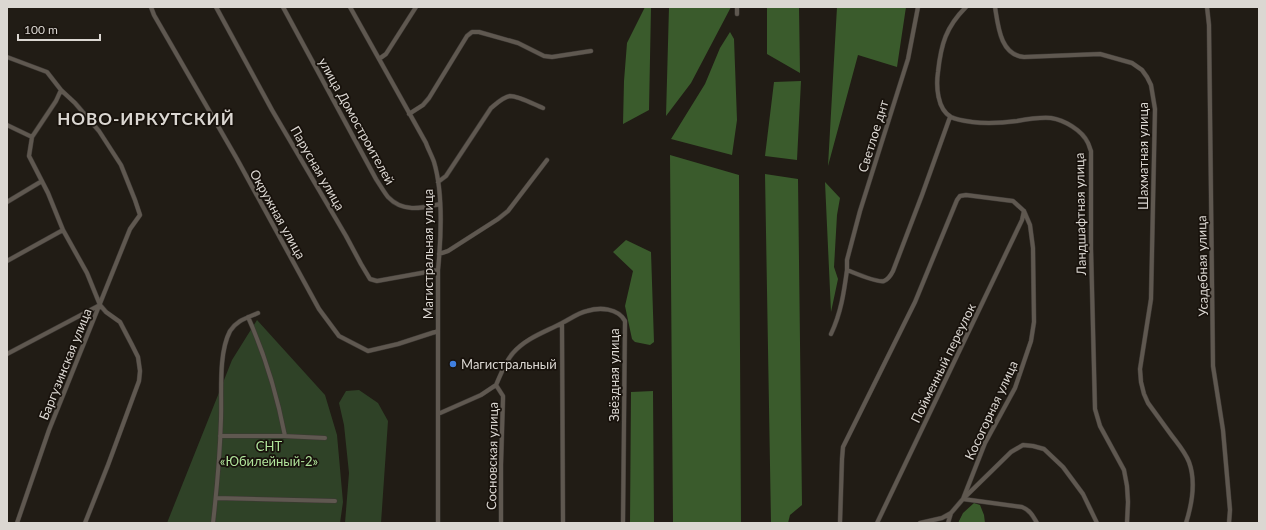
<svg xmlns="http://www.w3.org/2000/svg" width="1266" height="530" viewBox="0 0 1266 530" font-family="Lato,sans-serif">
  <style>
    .green { fill: #2f4227 }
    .forest { fill: #3a5b2c }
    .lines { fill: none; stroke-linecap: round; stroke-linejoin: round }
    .street-casing { stroke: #3d3834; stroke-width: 5 }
    .street { stroke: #5f5850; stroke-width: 4 }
    .shop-dot { fill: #3f7fe0; stroke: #18120c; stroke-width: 1.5 }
    .labels { text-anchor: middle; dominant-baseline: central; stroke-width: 3.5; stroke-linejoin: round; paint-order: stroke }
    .street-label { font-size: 13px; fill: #dbd7d2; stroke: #18120c }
    .poi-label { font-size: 13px; fill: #dbd7d2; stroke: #18120c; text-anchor: start }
    .park-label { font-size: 13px; fill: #b0e49b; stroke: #18120c }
    .district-label { font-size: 17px; font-weight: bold; letter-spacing: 1px; fill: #dbd7d2; stroke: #18120c }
  </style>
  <rect width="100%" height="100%" fill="#211c15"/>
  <path class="green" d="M257 320 325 395 337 435 343 502 340 523H167L232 360Z
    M359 390 378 403 388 421 381 523H345L349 473 344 425 339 403 346 391Z"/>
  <path class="forest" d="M645 7H651L649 110 623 124 624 81 627 43Z
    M669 7H731L691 83 666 116Z
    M767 7H799L800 73 767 54Z
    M837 7H906L897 67 858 55 828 166Z
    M730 32 734 39 737 120 732 155 671 139 705 84 720 48Z
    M801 81 797 160 765 156 774 82Z
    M670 155 739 175 741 523H673Z
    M765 174 798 179 802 505 790 515 788 523H771Z
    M825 182 840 198 837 215 834 267 838 279 831 312Z
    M626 240 651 252 654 342 650 345 635 342 632 339 625 306 633 271 613 252Z
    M653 391 654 523H630L631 392Z
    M974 503 980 505 984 515 985 523H958L963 513Z"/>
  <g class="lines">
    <g class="street-casing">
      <path id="street" d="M151 7 154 15 237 159 319 309 339 336 368 351 398 344 438 331
        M216 7 272 110 346 236 361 264 370 279 377 281 438 270
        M283 7 376 179C380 185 384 192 388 197 403 213 422 208 440 204
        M350 7 426 143C428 149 432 156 434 162 443 192 441 239 438 270V523
        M737 7V14
        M966 7C946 27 941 44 938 72 936 86 937 109 951 117 957 120 965 121 972 122 987 124 1002 123 1017 121 1028 119 1039 117 1051 118 1064 120 1082 130 1088 143 1089 145 1090 149 1091 151V248L1095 409 1100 426 1124 470 1127 486 1128 502 1127 523
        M995 7C998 25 1000 55 1024 57L1100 54 1132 63 1142 70 1147 77 1151 85 1155 109 1151 299 1140 369 1141 382 1144 394 1148 403C1156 414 1164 425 1172 436 1178 444 1185 452 1189 462 1196 481 1192 504 1186 523
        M1207 7 1209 25 1213 366 1223 430 1230 510 1229 523
        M7 57 47 72 61 90 75 103 99 131 121 165 135 200 140 215 130 229 49 430 17 523
        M379 59 386 54 416 7
        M409 114 423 105 429 98 467 36 472 32H479L518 43 544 56 552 57 591 51
        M7 125 32 137 29 156 48 193 63 230 87 273 100 305 106 312 120 322 132 345 138 357 140 371 139 381 108 465 85 523
        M32 137 56 101 61 90
        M438 182 446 176 491 108C496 104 503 97 510 96 519 96 535 105 543 108
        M7 202 42 181
        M439 254 448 251 498 219 508 211 547 160
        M7 261 63 230
        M847 270V260L860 211 908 59 918 7
        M248 317C265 355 277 395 285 436
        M562 323 563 523
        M831 334C841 313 844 292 847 270 855 273 877 283 884 281 889 279 891 275 893 271L922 195 950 117
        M7 354 100 305
        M496 385C501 374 505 362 513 353 526 338 545 332 562 323 570 319 578 313 587 311 600 307 618 308 625 321L623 523
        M438 414 481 395 496 385 503 396V399L501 465V523
        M220 436H283L325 438
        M216 498 335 501
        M213 523C217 488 220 454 221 419 222 393 218 354 230 331 237 320 247 318 258 313
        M840 523 842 459 843 447 915 302 957 200 960 196 966 195 1013 201 1024 211 1030 225 1033 248 1034 322 1031 341 1015 388 985 443 963 499 1022 507C1030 510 1033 516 1037 523
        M877 523 1022 220 1024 211
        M920 523 942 518 951 513 963 499 1011 452 1023 445 1033 446 1044 449 1063 467 1083 494 1097 523
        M948 523 951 513"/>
    </g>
    <use href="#street" class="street"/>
  </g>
  <circle class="shop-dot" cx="453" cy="364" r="4"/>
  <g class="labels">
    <g class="street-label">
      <text transform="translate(357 121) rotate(61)">улица Домостроителей</text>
      <text transform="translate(873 136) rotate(-73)">Светлое днт</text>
      <text transform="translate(1143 156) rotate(-90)">Шахматная улица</text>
      <text transform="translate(318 168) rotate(60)">Парусная улица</text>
      <text transform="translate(278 214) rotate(61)">Окружная улица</text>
      <text transform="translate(1080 214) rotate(-91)">Ландшафтная улица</text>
      <text transform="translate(428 254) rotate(-90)">Магистральная улица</text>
      <text transform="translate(1202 266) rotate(-91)">Усадебная улица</text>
      <text transform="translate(943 363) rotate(-64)">Пойменный переулок</text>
      <text transform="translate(65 364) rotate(-68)">Баргузинская улица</text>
      <text transform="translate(614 375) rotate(-90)">Звёздная улица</text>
      <text transform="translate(991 410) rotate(-65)">Косогорная улица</text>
      <text transform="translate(492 456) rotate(-89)">Сосновская улица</text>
    </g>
    <g class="poi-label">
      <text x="461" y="364">Магистральный</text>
    </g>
    <g class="park-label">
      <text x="269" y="446">СНТ<tspan x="269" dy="15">«Юбилейный-2»</tspan></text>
    </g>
    <g class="district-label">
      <text x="146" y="118">НОВО-ИРКУТСКИЙ</text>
    </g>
  </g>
  <rect width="1266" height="530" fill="none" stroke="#dbd7d2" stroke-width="16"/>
  <path d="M18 34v6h82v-6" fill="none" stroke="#dbd7d2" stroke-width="2"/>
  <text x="24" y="34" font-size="12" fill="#dbd7d2" stroke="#18120c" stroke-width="3" paint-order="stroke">100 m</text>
</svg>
